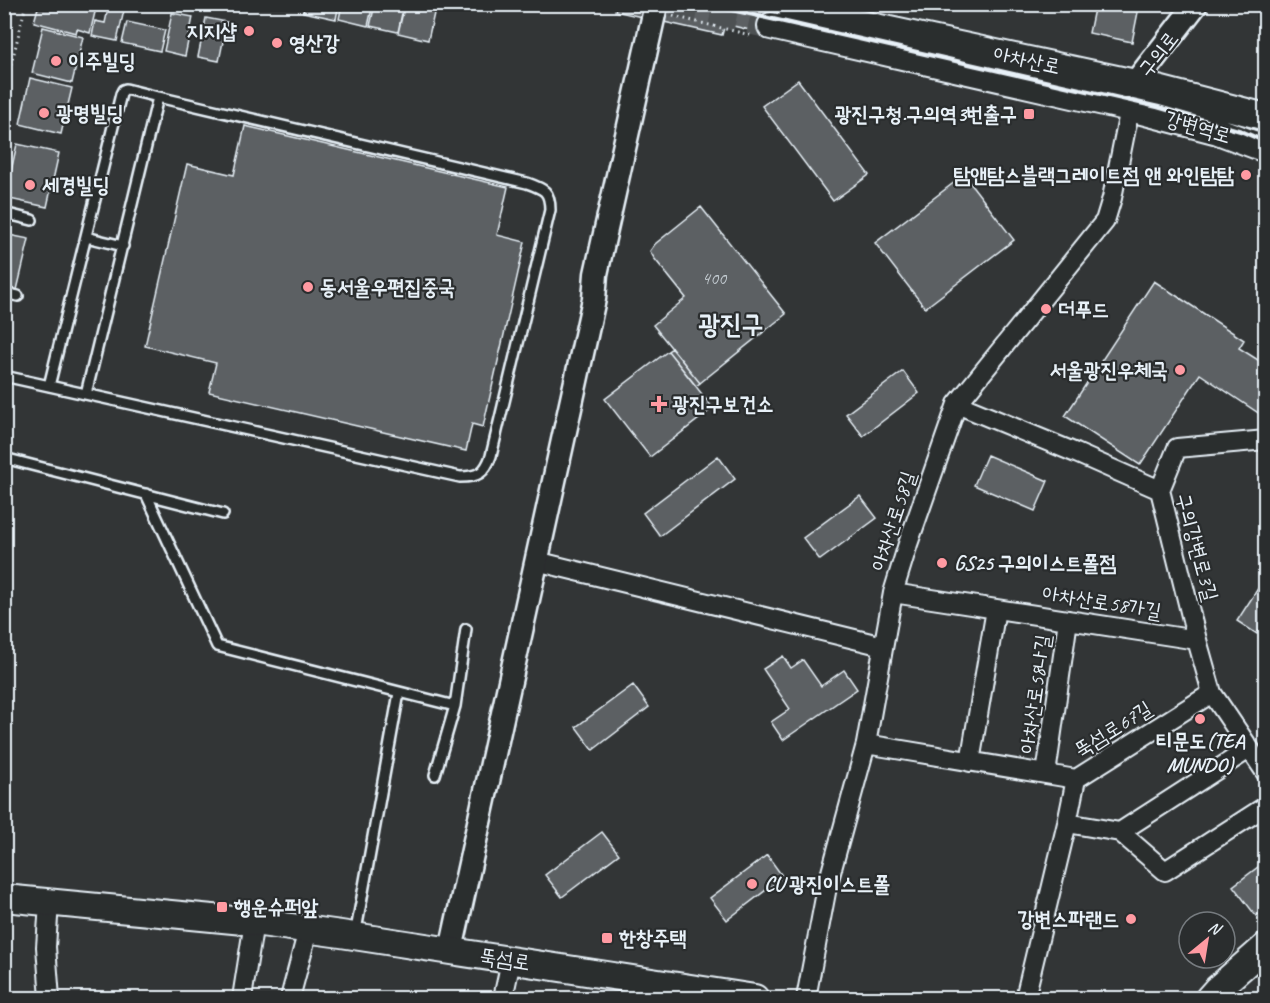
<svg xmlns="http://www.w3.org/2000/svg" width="1270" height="1003" viewBox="0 0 1270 1003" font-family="Caveat,'Poor Story',sans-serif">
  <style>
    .building { fill: #5c6063; stroke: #e8f1f8; stroke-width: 1.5 }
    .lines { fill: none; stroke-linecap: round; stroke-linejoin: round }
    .secondary-tunnel { stroke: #4d5153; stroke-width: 26; stroke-dasharray: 26 13; stroke-linecap: butt }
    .service-casing { stroke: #e8f1f8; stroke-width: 14 }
    .minor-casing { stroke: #e8f1f8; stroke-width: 22 }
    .tertiary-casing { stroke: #e8f1f8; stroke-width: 27 }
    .secondary-casing { stroke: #e8f1f8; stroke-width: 30 }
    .path { stroke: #e8f1f8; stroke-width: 3; stroke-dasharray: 1.5 4.5; stroke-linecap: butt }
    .service { stroke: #2a2d2e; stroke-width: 9 }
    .minor { stroke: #2a2d2e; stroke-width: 18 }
    .tertiary { stroke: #2a2d2e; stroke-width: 22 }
    .secondary { stroke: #2a2d2e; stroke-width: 26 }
    .rail { stroke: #e8f1f8; stroke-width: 4.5 }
    .poi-dot { fill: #ff9aa2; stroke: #2a2d2e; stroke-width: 2 }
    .labels { text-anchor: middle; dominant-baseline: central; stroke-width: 4.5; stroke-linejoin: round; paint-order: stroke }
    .number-label { font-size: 18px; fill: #c5cdd3 }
    .poi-label { font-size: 21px; font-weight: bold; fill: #e8f1f8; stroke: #2a2d2e; text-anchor: start }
    .street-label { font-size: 21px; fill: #e8f1f8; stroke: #2a2d2e }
    .district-label { font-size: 27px; font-weight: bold; fill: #e8f1f8; stroke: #2a2d2e }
  </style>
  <rect width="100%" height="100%" fill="#323536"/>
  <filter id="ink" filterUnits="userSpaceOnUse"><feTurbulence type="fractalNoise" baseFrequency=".0167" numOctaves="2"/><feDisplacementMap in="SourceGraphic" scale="12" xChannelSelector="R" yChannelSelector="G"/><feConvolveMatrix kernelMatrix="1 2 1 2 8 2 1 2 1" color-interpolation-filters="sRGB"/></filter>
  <g filter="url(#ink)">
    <path class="building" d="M39 4H97L90 33 77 29 76 33 34 22Z
      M109 4 125 6 117 41 92 36 95 21 105 23Z
      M305 4H339L336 19 303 12Z
      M342 4H373L368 26 339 19Z
      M375 4H404L398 32 370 26Z
      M405 4H418L435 9 428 40 398 33Z
      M617 4H768L762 33 725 24 722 35 615 11Z
      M1095 4H1102L1138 12 1132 42 1089 33Z
      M172 13 193 17 185 56 164 51Z
      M206 18 227 22 219 61 198 57Z
      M127 22 165 30 160 51 122 43Z
      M43 27 83 37 72 83 32 73Z
      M30 78 72 88 61 134 20 124Z
      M798 80 869 175 833 201 762 106Z
      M245 126 508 187 497 235 525 242 483 427 472 424 466 451 209 392 216 363 145 346 187 164 234 175Z
      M17 144 59 153 47 207 5 198Z
      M964 175 1014 240 925 308 875 243Z
      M701 207 786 314 700 383 653 325 686 298 654 258 650 251 655 244Z
      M4 234 29 239 17 290 4 287Z
      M1154 281 1244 340 1239 348 1266 365V418L1200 374 1140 465 1065 416Z
      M672 348 700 383 696 386 668 351Z
      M668 351 713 408 650 457 605 399Z
      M903 371 919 393 863 436 846 414Z
      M987 455 1048 481 1035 511 974 485Z
      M718 456 735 479 660 536 643 513Z
      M860 496 877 518 820 560 803 538Z
      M1266 576V621L1257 634 1237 621Z
      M783 656 791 668 803 660 821 686 844 670 857 689 783 740 771 722 790 709 763 669Z
      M633 685 649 707 593 750 576 727Z
      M602 832 619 854 562 897 545 875Z
      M767 855 783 877 727 920 710 898Z
      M1266 861V908L1256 916 1233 886Z"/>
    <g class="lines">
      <path class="secondary-tunnel" d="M673 4 771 26
        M772 4 792 9"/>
      <g class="service-casing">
        <path id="service" d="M4 213 32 220
          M86 237 123 246
          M4 293 18 296
          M4 376 460 477C478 477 485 473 491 456L550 210C550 191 544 189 527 183L158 97
          M49 386 121 94 123 90 126 89 158 97 86 394
          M4 458 223 514
          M146 494 217 646 455 706
          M435 775 455 706 466 629
          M355 936 399 693"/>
      </g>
      <g class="minor-casing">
        <path id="minor" d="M957 404 1076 453 1160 490 1197 640 1212 693 1266 773
          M1160 490 1177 448 1266 440
          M536 561 883 646
          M893 593 1197 640
          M866 744 1076 779
          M970 762 996 609
          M1046 774 1068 620
          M1067 823 1120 832 1165 871 1266 806
          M1120 832 1249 749
          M49 903 46 947 50 998
          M242 998 254 922
          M290 998 308 930
          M503 998 511 961
          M806 998 827 887 866 744 893 593 908 544 957 404 1105 221 1112 198 1130 108
          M1025 998 1067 823 1076 779 1212 693"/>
      </g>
      <g class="tertiary-casing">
        <path id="tertiary" d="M1132 98 1135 83 1196 4
          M451 950 594 299 596 274 656 5"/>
      </g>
      <g class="secondary-casing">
        <path id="secondary" d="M792 9 1135 83 1266 117
          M771 26 1130 108 1218 131 1266 149
          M4 898 254 922 341 934 755 998
          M1209 998 1217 989 1266 946"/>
      </g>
      <path class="path" d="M615 4 637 9
        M673 16 754 36
        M4 94 26 4"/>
      <use href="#service" class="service"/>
      <use href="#minor" class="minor"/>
      <use href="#tertiary" class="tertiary"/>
      <use href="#secondary" class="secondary"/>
      <path class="rail" d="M706 4 1158 107 1241 131 1266 142"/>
    </g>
  </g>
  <g class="poi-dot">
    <circle cx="249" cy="31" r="6"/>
    <circle cx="277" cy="43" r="6"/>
    <circle cx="56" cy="61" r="6"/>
    <circle cx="44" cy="113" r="6"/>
    <rect x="1023" y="108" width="12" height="12" rx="3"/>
    <circle cx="1246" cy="175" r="6"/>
    <circle cx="30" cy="185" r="6"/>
    <circle cx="308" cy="287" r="6"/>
    <circle cx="1046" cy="309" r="6"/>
    <circle cx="1180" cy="370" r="6"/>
    <path d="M656 395h6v6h6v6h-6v6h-6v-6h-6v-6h6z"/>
    <circle cx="942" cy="563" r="6"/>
    <circle cx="1200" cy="719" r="6"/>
    <circle cx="752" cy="884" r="6"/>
    <rect x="216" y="901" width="12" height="12" rx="3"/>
    <circle cx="1131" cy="919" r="6"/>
    <rect x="601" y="932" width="12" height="12" rx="3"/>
  </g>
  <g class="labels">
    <g class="number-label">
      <text x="714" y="278">400</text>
    </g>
    <g class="poi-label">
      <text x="237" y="31" text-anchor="end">지지샵</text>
      <text x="289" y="43">영산강</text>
      <text x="68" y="61">이주빌딩</text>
      <text x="56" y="113">광명빌딩</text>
      <text x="1017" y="114" text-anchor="end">광진구청.구의역3번출구</text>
      <text x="1234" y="175" text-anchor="end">탐앤탐스블랙그레이트점 앤 와인탐탐</text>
      <text x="42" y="185">세경빌딩</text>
      <text x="320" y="287">동서울우편집중국</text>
      <text x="1058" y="309">더푸드</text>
      <text x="1168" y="370" text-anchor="end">서울광진우체국</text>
      <text x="672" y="404">광진구보건소</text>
      <text x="954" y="563">GS25 구의이스트폴점</text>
      <text x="1200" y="741" text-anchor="middle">티문도(TEA<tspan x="1200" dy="24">MUNDO)</tspan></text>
      <text x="764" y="884">CU 광진이스트폴</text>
      <text x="234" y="907">행운슈퍼앞</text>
      <text x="1119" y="919" text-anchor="end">강변스파랜드</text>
      <text x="619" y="938">한창주택</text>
    </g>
    <g class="street-label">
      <text transform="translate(1158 54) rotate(-52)">구의로</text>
      <text transform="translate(1027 60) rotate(12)">아차산로</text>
      <text transform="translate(1198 127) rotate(16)">강변역로</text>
      <text transform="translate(893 521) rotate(-72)">아차산로58길</text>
      <text transform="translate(1197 547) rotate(75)">구의강변로3길</text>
      <text transform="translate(1102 602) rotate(9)">아차산로58가길</text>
      <text transform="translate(1035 694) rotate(-82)">아차산로58나길</text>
      <text transform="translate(1113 729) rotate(-32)">뚝섬로67길</text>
      <text transform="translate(505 959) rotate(9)">뚝섬로</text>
    </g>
    <g class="district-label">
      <text x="731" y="324">광진구</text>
    </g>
  </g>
  <rect width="1270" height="1003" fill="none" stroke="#2a2d2e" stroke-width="24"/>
  <rect x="12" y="12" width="1246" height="979" fill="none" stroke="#e8f1f8" stroke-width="2" filter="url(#ink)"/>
  <g transform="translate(1207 940) rotate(30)"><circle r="28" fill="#2a2d2e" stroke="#767b7f" stroke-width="1.5"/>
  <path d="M0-4.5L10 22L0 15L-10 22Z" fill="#ff9aa2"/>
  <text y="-9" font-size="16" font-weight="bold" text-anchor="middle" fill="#e8f1f8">N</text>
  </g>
</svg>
